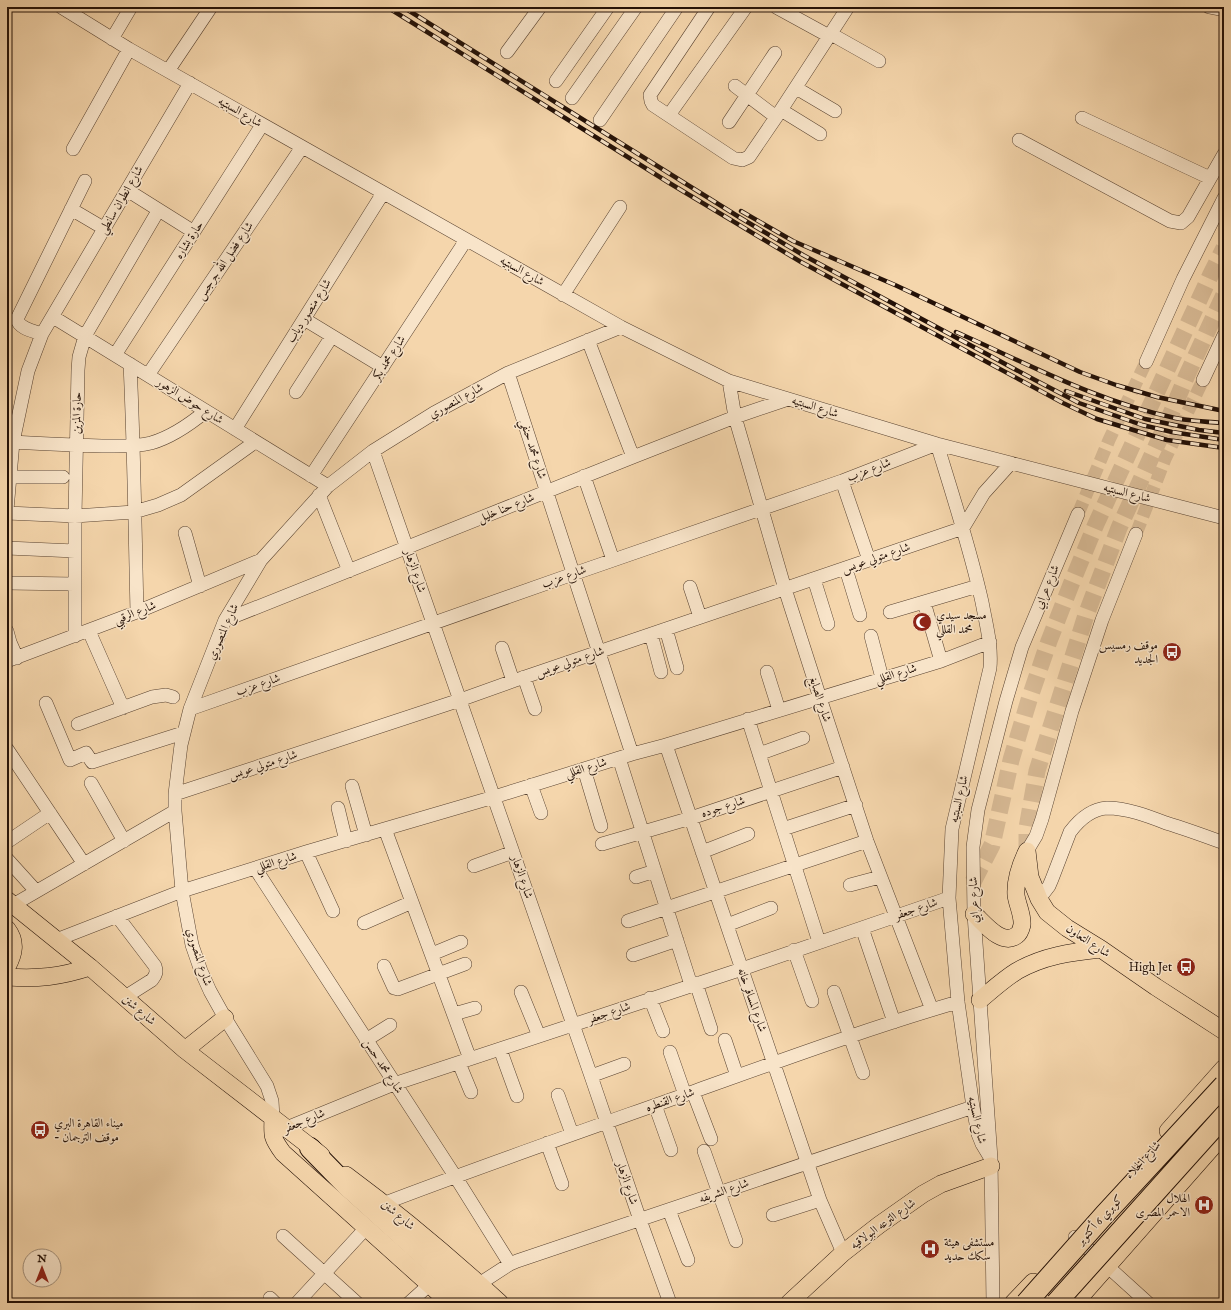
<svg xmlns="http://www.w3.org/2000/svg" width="1231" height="1310" viewBox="0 0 1231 1310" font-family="'IM FELL English',Amiri,serif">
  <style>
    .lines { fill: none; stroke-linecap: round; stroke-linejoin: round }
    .minor-tunnel { stroke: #d6b893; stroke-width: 13; stroke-dasharray: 13 6; stroke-linecap: butt }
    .major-tunnel { stroke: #d6b893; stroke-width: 17; stroke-dasharray: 17 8; stroke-linecap: butt }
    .minor-casing { stroke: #584230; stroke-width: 14 }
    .major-casing { stroke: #241107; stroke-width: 18 }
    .highway-casing { stroke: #241107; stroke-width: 22 }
    .minor { stroke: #f8e4c9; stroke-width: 13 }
    .major { stroke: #f5d6ac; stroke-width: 17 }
    .highway { stroke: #f5d6ac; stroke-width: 20 }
    .rail-casing { stroke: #241107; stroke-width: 4.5 }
    .rail { stroke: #f8e4c9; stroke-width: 3; stroke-dasharray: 9; stroke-linecap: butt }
    .highway-bridge-casing { stroke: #241107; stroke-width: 22; stroke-linecap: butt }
    .highway-bridge { stroke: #f5d6ac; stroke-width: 20 }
    .labels { text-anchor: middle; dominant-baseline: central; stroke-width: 3; stroke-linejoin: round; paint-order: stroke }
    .street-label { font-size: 12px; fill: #241107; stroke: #f8e4c9 }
    .poi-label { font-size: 12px; fill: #241107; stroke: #f8e4c9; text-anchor: start }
  </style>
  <rect width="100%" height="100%" fill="#f5d6ac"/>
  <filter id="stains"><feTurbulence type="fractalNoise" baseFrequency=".005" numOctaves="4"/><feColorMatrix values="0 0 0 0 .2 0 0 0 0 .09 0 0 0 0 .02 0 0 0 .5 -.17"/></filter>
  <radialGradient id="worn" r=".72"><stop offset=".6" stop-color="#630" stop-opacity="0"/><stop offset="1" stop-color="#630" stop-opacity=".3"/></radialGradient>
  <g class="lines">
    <path class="minor-tunnel" d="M1078 514 1109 440 1146 362
      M1136 534 1165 459 1203 380"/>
    <path class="major-tunnel" d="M1027 851V828L1037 771 1086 615 1119 528 1170 416 1187 375 1224 295
      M973 882 992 845 1011 760 1029 700 1049 641 1072 582 1096 524 1211 274 1224 248"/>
    <g class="minor-casing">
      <path id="minor" d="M61 7 129 49 621 327 729 381 937 444 1224 518
        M709 7 650 95 651 101 653 105 733 158 742 160 749 157 781 110 848 7
        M776 7 829 36
        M1209 7 1224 10
        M831 34 879 61
        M112 39 131 7
        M507 52 540 7
        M168 71 211 7
        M556 81 608 7
        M735 86 776 117
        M796 88 835 111
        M572 98 636 7
        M781 110 820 134
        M669 115 746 7
        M1082 118 1210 178
        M600 120 677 7
        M729 122 775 53
        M1019 140 1170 221 1181 223 1188 217 1224 154
        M73 149 129 49
        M127 190 194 232
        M71 209 105 229
        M563 295 620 207
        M53 317 328 486
        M304 319 383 367
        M42 334C34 331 19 329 17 319L85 181
        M588 340 633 457
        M115 355 262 125
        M1146 362 1183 279 1224 198
        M130 364C134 447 135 529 137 612
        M508 373 632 754
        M148 375 302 147
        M1203 380 1224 335
        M729 381 735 417 785 589 820 698 867 841 932 1010
        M296 392 332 336
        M235 429 383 193
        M13 442C43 444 72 445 102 446 118 446 135 447 151 443 172 437 189 425 206 411
        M373 451 591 1076 640 1220 670 1303
        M311 476 466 240
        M584 476 613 560
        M10 477H63
        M842 481 869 560
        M319 495 349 571
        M7 510 13 442 28 371 42 334 190 83
        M7 513 75 516 134 512 158 505 181 495 255 442
        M185 533 200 586
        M7 548 75 551
        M846 569 860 615
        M814 579 828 624
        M7 583 74 584
        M690 587 700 617
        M924 602 941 661
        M890 612 978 586
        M225 620 633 457 735 417 788 399
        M666 629 677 668
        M7 631 10 642 17 658
        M89 631 123 708
        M651 634 661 672
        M75 636V516L78 370 79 357 85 336 158 211
        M871 636 882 678
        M502 648 513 681
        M7 661 137 612 261 560
        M767 672 779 710
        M524 677 535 709
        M46 703 70 760 86 753 92 762 183 733
        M190 709 573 574 842 481 937 444C953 496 970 548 982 602 986 624 992 645 990 668L952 829 949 898 958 1002 973 1107 978 1134 982 1144 991 1159
        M748 719 819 942
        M78 724 152 697 166 695 173 697
        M666 745 820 1200 843 1253
        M7 749 84 864
        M759 754 803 738
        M619 758 691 985
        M584 769 601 826
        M91 783 124 841
        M531 785 541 813
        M352 786 366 835
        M175 794 460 700 513 681 963 528 984 493 1011 463
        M338 808 346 841
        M385 829 470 1059
        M783 829 856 805
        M7 842 50 813
        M602 844 691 818 843 767
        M1027 851 1036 836 1042 819 1072 711 1102 620 1136 534
        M306 852 333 911
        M702 852 748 834
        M7 859 36 891
        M474 866 513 852
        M255 868 455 1176 510 1264
        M636 877 655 871
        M850 885 880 877
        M1039 899 1049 886 1052 879 1070 832C1079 820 1091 809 1107 808 1127 808 1148 816 1166 823 1186 829 1205 836 1224 843
        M13 905 175 811
        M117 916 155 966C157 972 156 975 152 980L125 997
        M628 921 867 841
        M364 923 412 902
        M727 925 771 908
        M862 928 894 1022
        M56 940 182 891 306 852 494 797 632 754 666 745 941 661 990 642
        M794 950 812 1001
        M432 954 461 942
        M633 955 677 940
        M384 966 394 988 398 989 465 964
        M696 983 711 1029
        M521 992 539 1036
        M834 992 863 1073
        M650 998 663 1031
        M454 1014 475 1008
        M366 1040 390 1025
        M725 1040 737 1076
        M500 1049 517 1096
        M670 1052 685 1095
        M459 1063 471 1092
        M591 1076 624 1064
        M693 1092 711 1139
        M558 1095 572 1134
        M655 1105 671 1150
        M273 1118 272 1101 267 1086 225 1018 210 991 201 971 192 945 182 891 175 811V794L181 745 190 709 225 620 261 560 328 486 373 451 434 413 508 373 621 327
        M279 1131 394 1084 742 969 949 898
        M547 1143 562 1184
        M704 1151 736 1241
        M385 1203C487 1164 591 1128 695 1091 782 1060 869 1028 958 1002
        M669 1210 688 1260
        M773 1215 820 1200
        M283 1236 357 1303
        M1075 1237 1148 1303
        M479 1284 510 1264 517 1261 973 1107
        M270 1298 275 1303
        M297 1303 366 1228
        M409 1303 429 1285
        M993 1303 991 1159 974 914 973 847 978 810 1006 701 1022 647 1078 514"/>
    </g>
    <g class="major-casing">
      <path id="major" d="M1027 851 1030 877 1039 899 1047 912 1067 928 1101 949 1156 987 1224 1031
        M7 900 90 967 185 1050 321 1155
        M974 914C984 923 1002 947 1017 935 1020 933 1021 929 1022 925 1023 915 1017 904 1016 895 1015 880 1020 866 1026 853
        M7 929C17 942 14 954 7 967
        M7 977C38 979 60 977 90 967
        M980 1000C992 990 1004 979 1017 971 1043 956 1071 952 1101 949
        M185 1050 225 1018
        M273 1118C272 1136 272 1138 283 1153L450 1303
        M1168 1131 1224 1068
        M346 1175C400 1215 451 1258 500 1303
        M789 1303 843 1253 879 1225 923 1194 941 1184 991 1166
        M1013 1303 1033 1282
        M1075 1303 1224 1134"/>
    </g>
    <g class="highway-casing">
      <path id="highway" d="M310 1148 346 1185 476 1303"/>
    </g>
    <use href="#minor" class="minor"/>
    <use href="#major" class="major"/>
    <use href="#highway" class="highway"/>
    <g class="rail-casing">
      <path id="rail" d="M387 7 671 184 801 262 1063 403 1097 419 1140 432 1167 440 1224 448
        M403 7 739 217 803 255 1035 380 1079 403 1142 425 1172 432 1224 440
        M741 211 793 241 895 285 1080 372 1116 385 1157 397 1224 411
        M956 332C1028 364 1098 402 1175 418 1191 421 1208 422 1224 423
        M1066 391 1145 419 1199 430 1224 433"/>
    </g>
    <use href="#rail" class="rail"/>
    <g class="highway-bridge-casing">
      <path id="highway-bridge" d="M1026 1303 1105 1214 1224 1085
        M1056 1303 1224 1116"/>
    </g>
    <use href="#highway-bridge" class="highway-bridge"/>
  </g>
  <defs>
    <g id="mosque-disc" transform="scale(1)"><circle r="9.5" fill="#8f2418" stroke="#f8e4c9"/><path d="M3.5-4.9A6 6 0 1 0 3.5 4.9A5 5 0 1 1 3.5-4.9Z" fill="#fff"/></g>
    <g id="bus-disc" transform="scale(1)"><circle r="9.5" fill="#8f2418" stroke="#f8e4c9"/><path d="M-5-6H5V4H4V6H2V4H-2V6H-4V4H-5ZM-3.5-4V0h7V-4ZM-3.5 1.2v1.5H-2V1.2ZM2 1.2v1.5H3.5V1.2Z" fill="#fff"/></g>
    <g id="hospital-disc" transform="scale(1)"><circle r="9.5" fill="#8f2418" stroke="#f8e4c9"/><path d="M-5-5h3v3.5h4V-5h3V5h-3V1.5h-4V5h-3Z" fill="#fff"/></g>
  </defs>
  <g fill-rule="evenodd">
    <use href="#mosque-disc" x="922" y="622"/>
    <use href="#bus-disc" x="1172" y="652"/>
    <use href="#bus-disc" x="1186" y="967"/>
    <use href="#bus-disc" x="40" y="1130"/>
    <use href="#hospital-disc" x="1204" y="1205"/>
    <use href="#hospital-disc" x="930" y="1249"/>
  </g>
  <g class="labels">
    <g class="street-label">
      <text transform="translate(240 112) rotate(30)">شارع السبتيه</text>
      <text transform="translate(121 200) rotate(-60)">شارع انطوان سانطي</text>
      <text transform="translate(189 240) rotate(-57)">حارة بشاره</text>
      <text transform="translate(225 261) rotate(-56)">شارع فضل الله جرجس</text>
      <text transform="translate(522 271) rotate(29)">شارع السبتيه</text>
      <text transform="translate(309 311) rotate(-58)">شارع منصور دياب</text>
      <text transform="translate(389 358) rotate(-57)">شارع محمد بكر</text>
      <text transform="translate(190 401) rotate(32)">شارع حوض الزهور</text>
      <text transform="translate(456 401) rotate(-29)">شارع المنصوري</text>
      <text transform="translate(815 407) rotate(17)">شارع السبتيه</text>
      <text transform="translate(77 413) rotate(-89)">حارة المزين</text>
      <text transform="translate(533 449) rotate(72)">شارع محمد حنفي</text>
      <text transform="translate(869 470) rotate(-21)">شارع عزب</text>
      <text transform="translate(1127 493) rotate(14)">شارع السبتيه</text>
      <text transform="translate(506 508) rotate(-22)">شارع حنا خليل</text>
      <text transform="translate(876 558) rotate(-19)">شارع متولي عويس</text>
      <text transform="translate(415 571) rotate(71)">شارع الزهار</text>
      <text transform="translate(564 577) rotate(-20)">شارع عزب</text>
      <text transform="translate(1047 587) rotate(-67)">شارع عرابي</text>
      <text transform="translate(135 613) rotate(-22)">شارع الرقبي</text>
      <text transform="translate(223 632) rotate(-66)">شارع المنصوري</text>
      <text transform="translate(570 662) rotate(-19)">شارع متولي عويس</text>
      <text transform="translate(896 674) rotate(-17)">شارع القللي</text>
      <text transform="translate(258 685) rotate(-19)">شارع عزب</text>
      <text transform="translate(820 699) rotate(72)">شارع الصايغ</text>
      <text transform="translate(263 765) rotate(-18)">شارع متولي عويس</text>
      <text transform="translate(586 768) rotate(-17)">شارع القللي</text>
      <text transform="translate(959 799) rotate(-77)">شارع السبتيه</text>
      <text transform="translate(723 807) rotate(-18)">شارع جوده</text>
      <text transform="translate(276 862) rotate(-17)">شارع القللي</text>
      <text transform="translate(522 877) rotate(71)">شارع الزهار</text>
      <text transform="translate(974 900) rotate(-92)">شارع عرابي</text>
      <text transform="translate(916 909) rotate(-19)">شارع جعفر</text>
      <text transform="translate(1088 941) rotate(33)">شارع التعاون</text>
      <text transform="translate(199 957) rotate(72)">شارع المنصوري</text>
      <text transform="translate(752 1000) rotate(71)">شارع المسافر خانه</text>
      <text transform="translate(139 1010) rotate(41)">شارع شنن</text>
      <text transform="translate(609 1013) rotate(-19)">شارع جعفر</text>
      <text transform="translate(383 1066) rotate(57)">شارع محمد حسن</text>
      <text transform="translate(670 1100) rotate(-19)">شارع القنطره</text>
      <text transform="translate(977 1120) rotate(77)">شارع السبتيه</text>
      <text transform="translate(304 1121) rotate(-23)">شارع جعفر</text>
      <text transform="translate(1143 1160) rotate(-48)">شارع الجلاء</text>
      <text transform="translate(627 1183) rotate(71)">شارع الزهار</text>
      <text transform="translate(724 1191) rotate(-19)">شارع الشريفه</text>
      <text transform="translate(398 1215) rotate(40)">شارع شنن</text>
      <text transform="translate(1100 1220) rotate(-48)">كوبري 6 أكتوبر</text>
      <text transform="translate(883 1224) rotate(-36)">شارع الترعه البولاقيه</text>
    </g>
    <g class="poi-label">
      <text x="936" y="615">مسجد سيدي<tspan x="936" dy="14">محمد القللي</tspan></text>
      <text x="1158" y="645" text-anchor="end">موقف رمسيس<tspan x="1158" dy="14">الجديد</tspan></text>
      <text x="1172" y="967" text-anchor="end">High Jet</text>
      <text x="54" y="1123">ميناء القاهرة البري<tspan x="54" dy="14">- موقف الترجمان</tspan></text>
      <text x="1190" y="1198" text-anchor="end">الهلال<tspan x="1190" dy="14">الاحمر المصرى</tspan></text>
      <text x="944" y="1242">مستشفى هيئة<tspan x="944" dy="14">سكك حديد</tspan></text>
    </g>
  </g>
  <rect width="1231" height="1310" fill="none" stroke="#f5d6ac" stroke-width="24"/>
  <rect x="8" y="8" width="1215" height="1294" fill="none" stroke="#241107" stroke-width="2"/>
  <rect x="12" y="12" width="1207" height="1286" fill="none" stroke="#241107"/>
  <g transform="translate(42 1268)"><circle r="19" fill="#f8e4c9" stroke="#a3907b"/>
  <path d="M0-3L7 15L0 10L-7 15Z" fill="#8f2418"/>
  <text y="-6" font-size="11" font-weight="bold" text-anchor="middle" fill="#241107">N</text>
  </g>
  <rect width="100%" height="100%" filter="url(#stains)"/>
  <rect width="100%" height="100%" fill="url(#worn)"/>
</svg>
